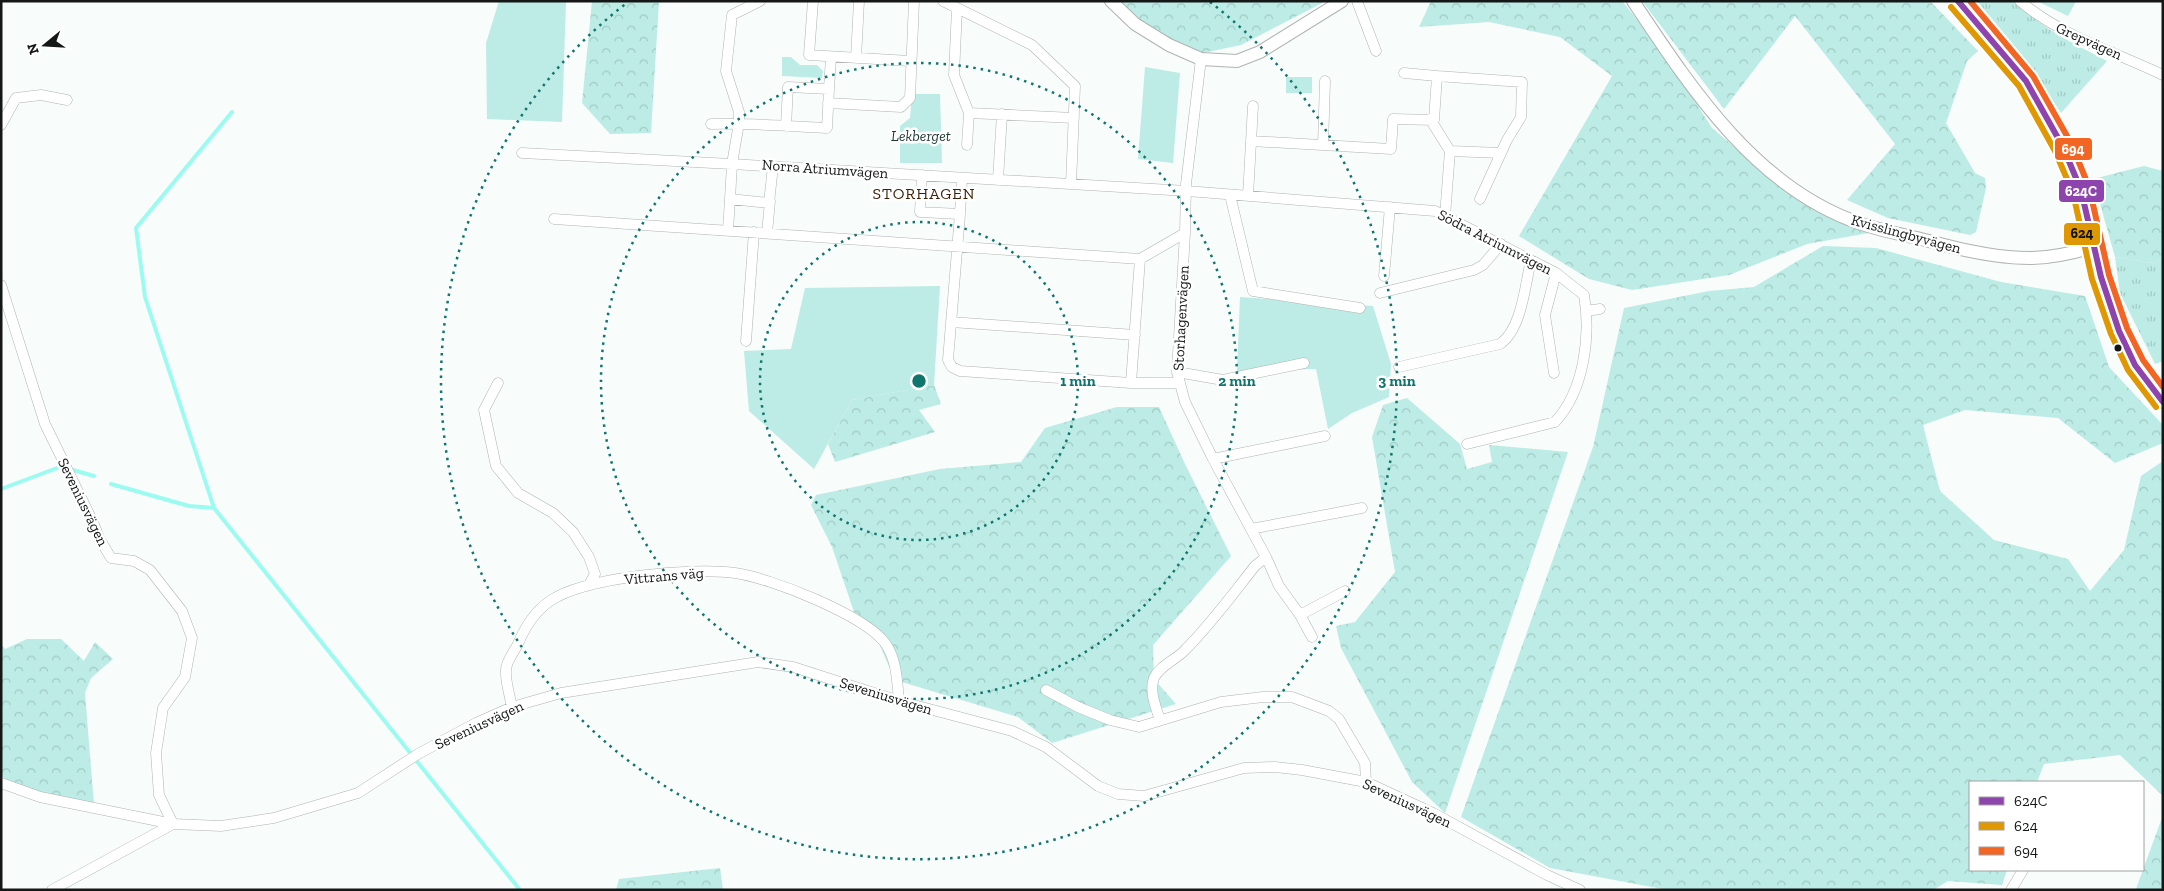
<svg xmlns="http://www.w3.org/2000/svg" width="2164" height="891" viewBox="0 0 2164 891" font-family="'Zilla Slab',serif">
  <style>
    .grass { fill: url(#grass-tufts) }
    .forest { fill: url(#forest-crowns) }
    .park { fill: #bcece5 }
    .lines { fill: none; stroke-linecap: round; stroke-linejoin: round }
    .stream { stroke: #9cfbf0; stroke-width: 4 }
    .minor-casing { stroke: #b0b3b2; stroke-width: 11 }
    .tertiary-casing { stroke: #b0b3b2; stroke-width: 14 }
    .minor { stroke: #fefffe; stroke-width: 10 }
    .tertiary { stroke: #fefffe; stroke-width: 12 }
    .bus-1-casing { stroke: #fff; stroke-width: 10 }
    .bus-2-casing { stroke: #fff; stroke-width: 10 }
    .bus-3-casing { stroke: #fff; stroke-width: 10 }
    .bus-1 { stroke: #8e44ad; stroke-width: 6 }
    .bus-2 { stroke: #e09802; stroke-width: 6 }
    .bus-3 { stroke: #f26522; stroke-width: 6 }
    .ring { fill: none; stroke: #0f766e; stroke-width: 2.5; stroke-dasharray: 2.5 5 }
    .bus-dot { fill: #151717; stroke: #fff; stroke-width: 2 }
    .labels { text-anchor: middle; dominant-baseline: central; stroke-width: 5; stroke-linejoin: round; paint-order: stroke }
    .street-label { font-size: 15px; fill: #151717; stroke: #fff }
    .park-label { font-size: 15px; font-style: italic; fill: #1f3633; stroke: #fff }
    .neighbourhood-label { font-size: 16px; letter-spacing: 1px; fill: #402108; stroke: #fff }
    .centre { fill: #0f766e; stroke: #fff; stroke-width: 2.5 }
    .ring-label { font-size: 15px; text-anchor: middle; font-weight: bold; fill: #0f766e; stroke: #fff; stroke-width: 5; stroke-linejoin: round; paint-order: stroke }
    .line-badge { stroke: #fff; stroke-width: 2 }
    .badge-label { font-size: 14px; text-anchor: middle; font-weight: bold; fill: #fff }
    .pale-badge-label { font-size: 14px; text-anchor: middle; font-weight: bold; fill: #111 }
  </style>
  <defs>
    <pattern id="grass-tufts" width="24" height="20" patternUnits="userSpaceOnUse" patternTransform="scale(1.25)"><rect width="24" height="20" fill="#bcece5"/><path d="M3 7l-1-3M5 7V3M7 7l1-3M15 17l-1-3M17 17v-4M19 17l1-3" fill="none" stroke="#a1cac4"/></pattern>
    <pattern id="forest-crowns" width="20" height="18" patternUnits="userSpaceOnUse" patternTransform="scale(1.25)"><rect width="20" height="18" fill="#bcece5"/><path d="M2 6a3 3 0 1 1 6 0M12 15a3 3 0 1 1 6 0" fill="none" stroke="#a1cac4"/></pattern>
  </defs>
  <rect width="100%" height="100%" fill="#f8fcfb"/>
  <path class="grass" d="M1977 1H2015C2040 28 2075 44 2107 61L2061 113 2027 61Z
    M2115 257 2153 263 2163 258V361L2155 364 2120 293Z"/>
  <path class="forest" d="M592 1H659L651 133 610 134 582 103Z
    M1119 1H1326L1241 45 1193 55 1150 31Z
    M1431 1H1622L1661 48 1712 128 1788 192 1834 219 1880 231 1807 244 1729 275 1632 290 1589 279 1519 236 1612 76 1560 37 1489 22 1419 27Z
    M1642 1H1930L1978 51 1967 61 1946 123 1975 173 1985 178 1986 188 1976 232 1970 235 1888 218 1847 200 1895 144 1795 16 1724 109Z
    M2144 166 2163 171V258L2153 263 2115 257 2093 179Z
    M1823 246 1876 248 2001 282 2085 296 2109 367 2163 425V443L2115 463 2058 418 1965 410 1923 425 1940 491 1994 540 2068 559 2090 591 2124 550 2141 476 2163 461V796L2120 755 2044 764 2037 782H1970V870H2007L2002 885 1948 881 1933 890H1668L1550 868 1461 817 1593 447 1624 308 1709 291 1754 287Z
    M934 385 941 404 919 410 935 432 835 462 828 444 852 400Z
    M1407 398 1460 444 1467 469 1492 462 1489 445 1568 452 1445 813 1412 782 1341 648 1336 626 1355 622 1395 572 1372 437 1383 405Z
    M1117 407H1159L1185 464 1231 556 1153 645 1154 679 1176 704 1052 743 1018 717 895 680 874 632 854 612 832 547 811 505 816 495 940 469 1021 462 1045 428Z
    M27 639H61L84 661 95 642 113 659 91 678 85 693 94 805 20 788 1 776V644L5 649Z
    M2163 815V890H2136L2137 886Z
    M720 868 723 890H616L619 879Z"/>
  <path class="park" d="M499 1H566L562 122 487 119 486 43Z
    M2037 1H2076L2068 16Z
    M782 57H791L800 65H817L823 71 822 78 782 76Z
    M1145 67 1180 73 1173 163 1138 159Z
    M1286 77H1312V93H1286Z
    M912 94H940L942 163H900V126L910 118Z
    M940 286 934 385 852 400 814 469 749 411 744 351 791 349 805 288Z
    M1240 297 1373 306 1391 364 1389 397 1352 413 1328 429 1316 369 1237 371Z"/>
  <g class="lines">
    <path class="stream" d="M232 112 136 228 145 297 214 508 520 890
      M73 470 94 476
      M111 484 189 506 214 508
      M1 489 57 468"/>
    <g class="minor-casing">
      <path id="minor" d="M760 1 732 15 726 71 739 112V123L732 164 730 199 769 203 773 166
        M813 1 809 55 910 61
        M943 1 1032 45 1075 86 1071 184
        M1357 1 1376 51
        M2020 1C2061 36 2115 52 2163 75
        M957 8 954 75 969 113 967 145
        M856 58 859 1
        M1201 59 1186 184 1185 233 1177 372 1185 402 1213 459 1266 557 1279 586 1300 615 1312 637
        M1404 73 1437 76
        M829 89 831 57
        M828 103 901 107 910 98 914 1
        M969 113 1074 118
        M1430 119 1450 151
        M711 124C750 123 788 126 827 128L829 89 788 87 786 126
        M1 125 16 98 41 95 67 100
        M1251 141 1391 149 1393 119 1434 120 1437 76 1522 82 1521 117 1507 140 1480 199
        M1323 145 1325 81
        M522 153 732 164 1187 191 1435 211 1556 273 1584 295C1591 336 1584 391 1555 422L1467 444
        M922 175 920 212 960 214 962 178
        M998 180 1002 114
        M1230 195 1253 291 1360 308
        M1248 196 1253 106
        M960 214 948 360 952 367 960 371 1131 383
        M1445 216 1450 151 1501 153
        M554 219 1140 259
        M728 230 730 199
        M767 233 770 201
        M1384 276 1390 207
        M1 285 45 424 93 522 99 538 111 558 134 561 150 570 182 611 192 638 185 677 163 708 156 753 159 795 173 824 52 890
        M1380 293 1474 270 1483 265 1501 244
        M1586 311 1600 309
        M951 322 1135 335
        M746 341 754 232
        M1399 367 1500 344C1522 329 1525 285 1531 260
        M1177 372 1223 380 1304 363
        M1554 373 1545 315 1556 273
        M498 383 484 410 496 466 518 493 553 513 573 532 589 557 595 574 590 583
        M1178 383H1131L1140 259 1185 233
        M1213 459 1325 436
        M1251 529 1362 508
        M1300 615 1345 591
        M1046 690 1078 707 1110 720 1139 727 1221 702 1263 697H1292L1329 711 1339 719 1365 763 1366 782
        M512 707C510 696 505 681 506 670 506 662 513 653 517 646 524 629 535 611 550 601 585 577 693 567 735 573 771 578 864 615 885 643 897 660 897 681 899 701
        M1160 720C1156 708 1149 691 1154 678 1160 665 1176 660 1185 650 1211 624 1232 595 1255 566L1266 557
        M1 783 40 797 173 824 221 826 274 818 358 793 418 754 476 723 512 707 561 693 758 662 793 667 899 701 1012 731 1046 747 1098 786 1118 794 1144 796 1244 768 1275 767 1302 770 1366 782 1433 813 1547 875 1580 890
        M2011 890 2023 870"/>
    </g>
    <g class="tertiary-casing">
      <path id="tertiary" d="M1111 1 1135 24 1169 45 1201 59 1237 61 1260 52 1342 1
        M1633 1C1691 88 1755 187 1859 223 1881 231 1906 235 1929 241 1961 250 1996 258 2030 258 2051 258 2073 253 2093 247
        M1958 1 2026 81 2063 147 2081 190 2101 277 2119 331 2135 365 2163 402"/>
    </g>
    <use href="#minor" class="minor"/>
    <use href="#tertiary" class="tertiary"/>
    <g class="bus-1-casing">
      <path id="bus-1" d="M1958 1 2026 81 2063 147 2081 190 2101 277 2119 331 2135 365 2163 402"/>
    </g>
    <g class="bus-2-casing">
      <path id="bus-2" d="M1951 7 2019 86 2055 151 2073 193 2092 279 2111 334 2128 370 2156 407"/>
    </g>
    <g class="bus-3-casing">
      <path id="bus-3" d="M1970 1 2033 76 2071 143 2089 187 2109 275 2127 328 2143 360 2163 387"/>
    </g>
    <use href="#bus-1" class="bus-1"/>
    <use href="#bus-2" class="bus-2"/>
    <use href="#bus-3" class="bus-3"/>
  </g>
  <g class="ring">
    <circle cx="919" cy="381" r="159"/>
    <circle cx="919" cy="381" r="318"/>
    <path d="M1210 2A478 478 0 1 1 628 2"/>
  </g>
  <circle class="bus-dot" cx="2118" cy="348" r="4.5"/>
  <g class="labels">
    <g class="street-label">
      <text transform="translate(2089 41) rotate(24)">Grepvägen</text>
      <text transform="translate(825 169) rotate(4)">Norra Atriumvägen</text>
      <text transform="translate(1906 234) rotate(15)">Kvisslingbyvägen</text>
      <text transform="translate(1495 242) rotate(27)">Södra Atriumvägen</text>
      <text transform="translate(1181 318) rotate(-87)">Storhagenvägen</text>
      <text transform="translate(83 502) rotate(64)">Seveniusvägen</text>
      <text transform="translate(664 576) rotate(-5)">Vittrans väg</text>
      <text transform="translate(886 696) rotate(17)">Seveniusvägen</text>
      <text transform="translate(479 725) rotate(-25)">Seveniusvägen</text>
      <text transform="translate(1407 803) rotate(25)">Seveniusvägen</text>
    </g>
    <g class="park-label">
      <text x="921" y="136">Lekberget</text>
    </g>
    <g class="neighbourhood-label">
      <text x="924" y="193">STORHAGEN</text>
    </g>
  </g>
  <circle cx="919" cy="381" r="8" class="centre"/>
  <g class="ring-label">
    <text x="1078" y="386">1 min</text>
    <text x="1237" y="386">2 min</text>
    <text x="1397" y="386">3 min</text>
  </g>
  <g class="line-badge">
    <rect x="2054" y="137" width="39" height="24" rx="5" fill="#f26522"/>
    <rect x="2058" y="179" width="47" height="24" rx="5" fill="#8e44ad"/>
    <rect x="2063" y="222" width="38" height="24" rx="5" fill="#e09802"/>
  </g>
  <g class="badge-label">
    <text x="2073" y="154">694</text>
    <text x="2081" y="196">624C</text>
  </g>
  <g class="pale-badge-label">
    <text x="2082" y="238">624</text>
  </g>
  <rect width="2164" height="891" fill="none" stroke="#151717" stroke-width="5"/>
  <rect x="1969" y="781" width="175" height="90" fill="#ffffff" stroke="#a1a2a2"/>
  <rect x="1979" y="797" width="25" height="8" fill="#8e44ad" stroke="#a1a2a2"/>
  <text x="2014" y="806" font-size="15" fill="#151717">624C</text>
  <rect x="1979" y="822" width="25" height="8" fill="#e09802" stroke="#a1a2a2"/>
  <text x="2014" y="831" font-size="15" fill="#151717">624</text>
  <rect x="1979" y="847" width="25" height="8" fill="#f26522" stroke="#a1a2a2"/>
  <text x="2014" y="856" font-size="15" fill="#151717">694</text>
  <g transform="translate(45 45) rotate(252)" stroke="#ffffff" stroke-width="4" paint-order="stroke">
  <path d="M0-4L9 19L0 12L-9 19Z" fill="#151717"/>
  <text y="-8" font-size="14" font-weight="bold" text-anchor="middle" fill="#151717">N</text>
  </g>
</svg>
